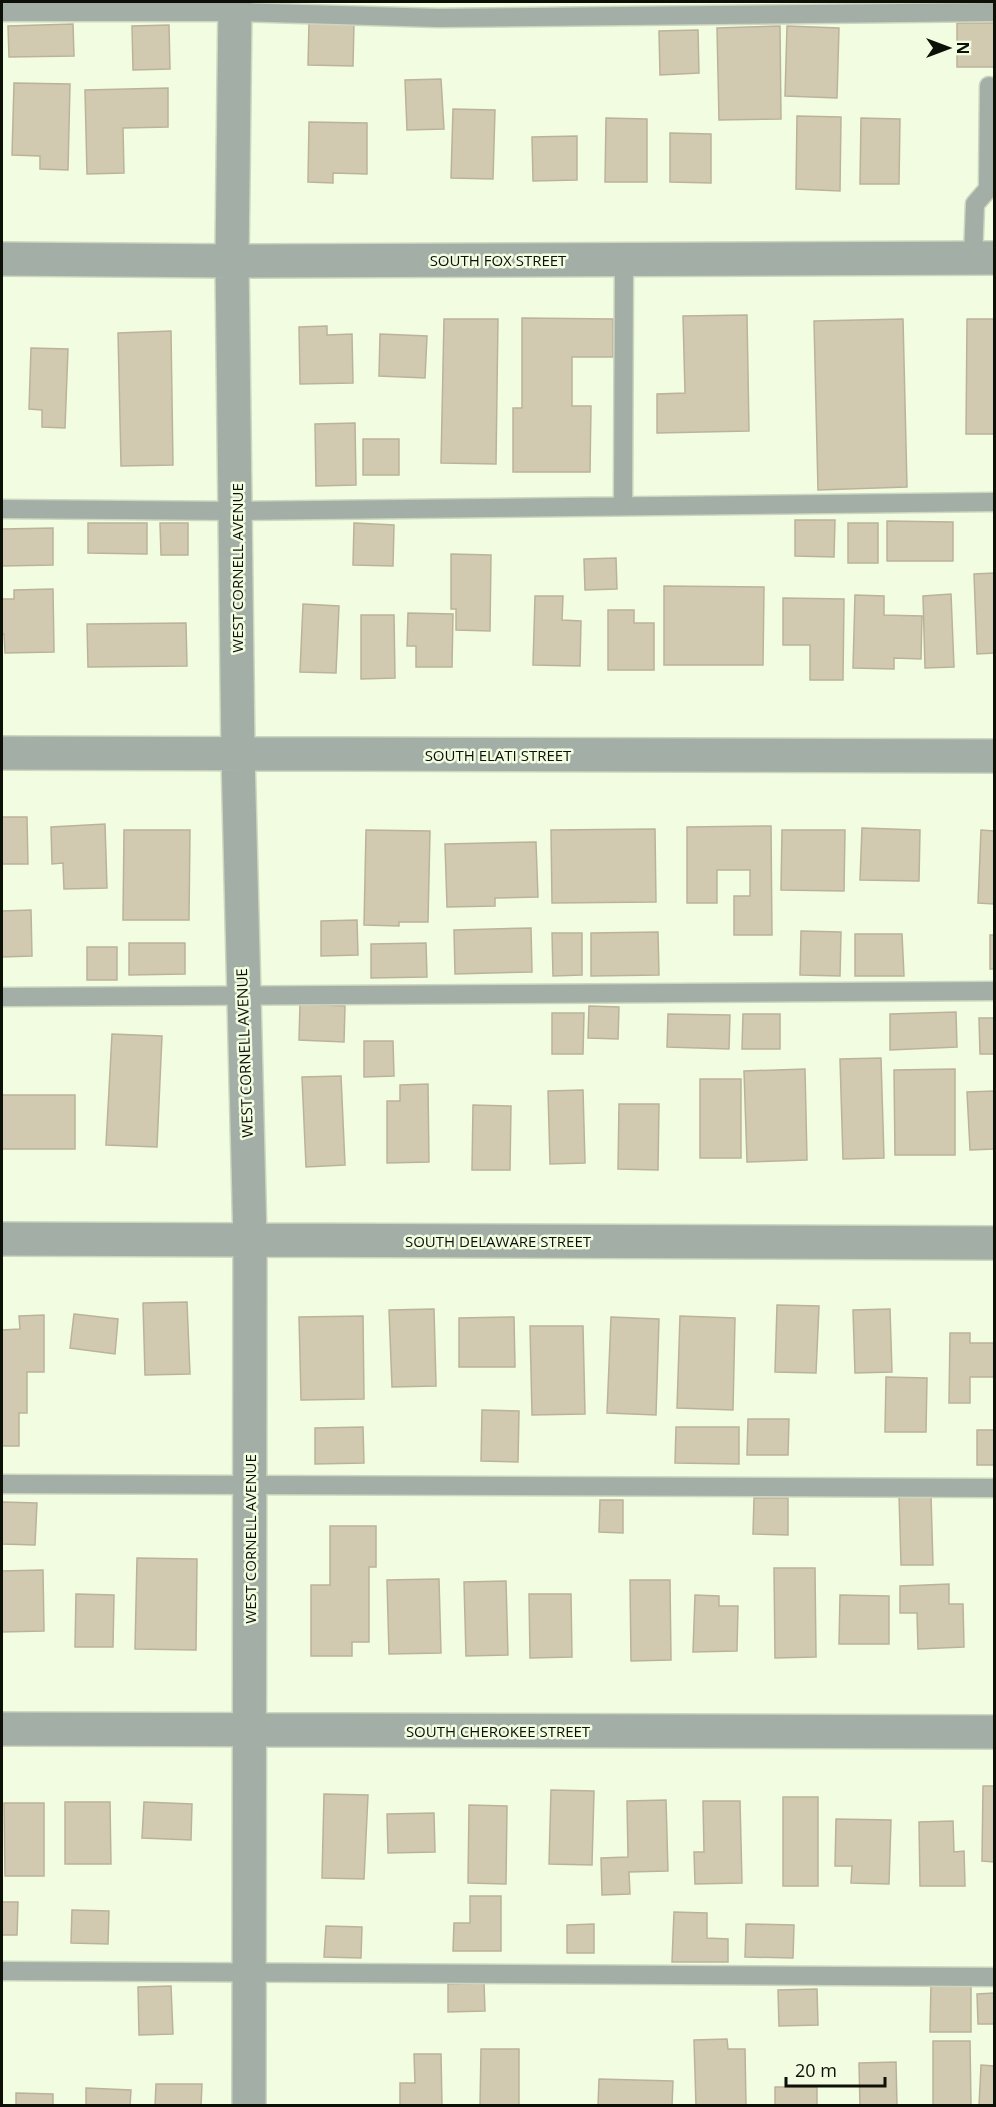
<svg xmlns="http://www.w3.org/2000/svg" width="996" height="2107" viewBox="0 0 996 2107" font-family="'Open Sans',sans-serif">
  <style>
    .building { fill: #d2cab0; stroke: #bbb399; stroke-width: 1.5 }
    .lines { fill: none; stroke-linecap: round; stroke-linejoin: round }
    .lane-casing { stroke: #cdd6be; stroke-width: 21 }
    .street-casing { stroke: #cdd6be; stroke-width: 36 }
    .lane { stroke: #a3aea6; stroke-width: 18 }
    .street { stroke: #a3aea6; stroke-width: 33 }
    .labels { text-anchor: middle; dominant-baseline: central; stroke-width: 5; stroke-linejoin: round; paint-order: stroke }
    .street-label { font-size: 15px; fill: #0d1007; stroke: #f2fce1 }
  </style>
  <rect width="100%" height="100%" fill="#f2fce1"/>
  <path class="building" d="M309 22 354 23 353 66 308 65Z
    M957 23H994V67H957Z
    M73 24 74 56 9 57 8 26Z
    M169 25 170 69 133 70 132 26Z
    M780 26 781 119 719 120 717 28Z
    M787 26 839 28 837 98 785 96Z
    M698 30 699 73 660 75 659 31Z
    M441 79 444 129 407 130 405 80Z
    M14 83 70 84 68 170 40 169V156L12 155Z
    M168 88V127L123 128 124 173 87 174 85 90Z
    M453 109 495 110 493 179 451 178Z
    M797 116 841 117 840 191 796 189Z
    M606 118 647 119V182H605Z
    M861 118 900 119 899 184H860Z
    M309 122 367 123V174L333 173V183L308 182Z
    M670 133 711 134V183L670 182Z
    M577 136V180L533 181 532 137Z
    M747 315 749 431 657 433V394L685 393 683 316Z
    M522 318 613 319V357H572V406H591L590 472H513V408H522Z
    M444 319H498L496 464 441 463Z
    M903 319 907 487 818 490 814 321Z
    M967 319H994V434H966Z
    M327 326V335L352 334 353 383 300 384 299 327Z
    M171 331 173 465 121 466 118 333Z
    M380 334 427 336 425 378 379 376Z
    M31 348 68 349 65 428 42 427V410L29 409Z
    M355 423 356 485 316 486 315 424Z
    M363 439H399V475H363Z
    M795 520H835L834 557 795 556Z
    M887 521 953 522V561H887Z
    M88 523H147V554L88 553Z
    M160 523H188V555H161Z
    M354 523 394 525 393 566 353 565Z
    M848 523H878V563H848Z
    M53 528V565L2 566V529Z
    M451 554 491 555 490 631 456 630V609H451Z
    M616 558 617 589 585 590 584 559Z
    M994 573V653L977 654 974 574Z
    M664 586 764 587 763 665H664Z
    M53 589 54 652 5 653 4 634H2V599H14V590Z
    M951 594 954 667 925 668 923 596Z
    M855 595 884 596V615L922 616 921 659 894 658V669L853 668Z
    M535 596H563L562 620 581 621 580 666 533 665Z
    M783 598 844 599 843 680H810V645H783Z
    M303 604 339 606 336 673 300 672Z
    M608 610H634V623H654V670H608Z
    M408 613 453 614 452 667H416V646H407Z
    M361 615H394L395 678 361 679Z
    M186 623 187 666 88 667 87 624Z
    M2 817H27L28 864H2Z
    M105 824 107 888 64 889 63 863 52 864 51 827Z
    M771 826 772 935H734V896H750V870H717V903H687V827Z
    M862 828 920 830 919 881 860 880Z
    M655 829 656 902 552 903 551 830Z
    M124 830H190L189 920H123Z
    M366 830 430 831 428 922H399V926L364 925Z
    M782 830H845L844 891 781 890Z
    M981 830 994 831V904L978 903Z
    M536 842 538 897 495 898V906L447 907 445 844Z
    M31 910 32 956 2 957V911Z
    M357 920 358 955 321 956V921Z
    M531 928 532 972 455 974 454 930Z
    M801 931 841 932 840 976 800 975Z
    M658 932 659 975 591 976V933Z
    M552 933H582V975L553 976Z
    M855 934H902L904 976H855Z
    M990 935H994V969H990Z
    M129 943H185V974L129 975Z
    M426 943 427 977 371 978V944Z
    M87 947H117V980H87Z
    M300 1004 345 1006 344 1042 299 1040Z
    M589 1006 619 1007 618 1039 588 1038Z
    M956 1012 957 1047 890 1050V1014Z
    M552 1013H584L583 1054H552Z
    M668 1014 730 1015 729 1049 667 1047Z
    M743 1014H780V1049H742Z
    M979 1018H994V1054H980Z
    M112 1034 162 1036 157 1147 106 1145Z
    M364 1041H393L394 1076 364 1077Z
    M881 1058 884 1158 843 1159 840 1059Z
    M805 1069 807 1160 747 1162 744 1071Z
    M955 1069V1155H895L894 1070Z
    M341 1076 345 1165 306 1167 302 1077Z
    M700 1079H741V1158H700Z
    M428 1084 429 1162 387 1163V1101H400V1085Z
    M583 1090 585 1163 550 1164 548 1091Z
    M994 1091V1149L970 1150 967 1092Z
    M2 1095H75V1149H2Z
    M619 1104H659L658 1170 618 1169Z
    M473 1105 511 1106 510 1170H472Z
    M187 1302 190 1374 145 1375 143 1303Z
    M777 1305 819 1306 816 1373 775 1372Z
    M434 1309 436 1386 392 1387 389 1310Z
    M890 1309 892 1372 855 1373 853 1310Z
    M74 1314 118 1319 115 1354 70 1348Z
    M44 1315V1372H27V1413H19V1446H2V1330L20 1329 19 1316Z
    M363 1316 364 1399 301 1400 299 1317Z
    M680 1316 735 1318 733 1410 677 1408Z
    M514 1317 515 1367H459V1318Z
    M611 1317 659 1319 656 1415 607 1413Z
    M530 1326H583L585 1414 532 1415Z
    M950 1333H970V1343H994V1377H970V1403H949Z
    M886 1377 927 1378 926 1432H885Z
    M482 1410 519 1411 518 1462 481 1461Z
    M748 1419H789L788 1455H747Z
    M363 1427 364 1463 315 1464V1428Z
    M676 1427H739V1464L675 1463Z
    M977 1430H994V1465H977Z
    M899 1495H931L933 1565H901Z
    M754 1498H788V1535L753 1534Z
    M600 1500H623V1533L599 1532Z
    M2 1502 37 1503 35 1545 2 1544Z
    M330 1526H376V1567H369V1642H352V1656H311V1585H330Z
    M137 1558 197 1559 196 1650 135 1649Z
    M774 1568H815L816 1657 775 1658Z
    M43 1570 44 1631 2 1632V1571Z
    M439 1579 441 1653 389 1654 387 1580Z
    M630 1580H670L671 1660 631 1661Z
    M506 1581 508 1655 466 1656 464 1582Z
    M949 1584V1604H963L964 1647 918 1649 917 1613H900V1586Z
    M76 1594 114 1595 113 1647H75Z
    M529 1594H571L572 1657 530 1658Z
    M695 1595 719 1596V1606H738L737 1651 693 1652Z
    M840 1595 889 1596V1644H839Z
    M983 1786H994V1862L982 1861Z
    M551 1790 594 1791 592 1865 549 1864Z
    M324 1794 368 1795 364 1879 322 1878Z
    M783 1797H818V1886H783Z
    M666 1800 668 1871 629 1872 630 1894 602 1895 601 1858 628 1857 627 1801Z
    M703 1801H740L742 1883 695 1884 694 1852H704Z
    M65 1802H110L111 1864H65Z
    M144 1802 192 1804 191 1840 142 1838Z
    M4 1803H44V1876H5Z
    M469 1805 507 1806 506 1884 468 1883Z
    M434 1813 435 1852 388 1853 387 1814Z
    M836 1819 891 1820 889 1884 851 1883 852 1866H835Z
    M953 1821 954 1852 964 1851 965 1886H920L919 1822Z
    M470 1896H501V1951H453L454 1923H470Z
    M2 1902H18L17 1935H2Z
    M72 1910 109 1911 108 1944 71 1943Z
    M674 1912 707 1913V1938L728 1939V1962H672Z
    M594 1924V1953H567V1925Z
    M746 1924 794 1925 793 1958 745 1957Z
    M326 1926 362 1927 361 1958 324 1957Z
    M484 1983 485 2011 448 2012V1984Z
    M931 1984 971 1985V2032H930Z
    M171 1986 173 2034 139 2035 138 1987Z
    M817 1989 818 2025 779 2026 778 1990Z
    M994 1993V2024H978L977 1994Z
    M727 2039 728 2049H745L746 2106H696L694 2040Z
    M933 2041H970L971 2106H933Z
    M481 2049H519V2106H480Z
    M414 2054H441L442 2106H400V2083H415Z
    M896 2062 897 2106H860L859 2063Z
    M981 2065 994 2066V2106H979Z
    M599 2079 673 2081 672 2106H598Z
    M156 2084H202L201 2106H155Z
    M775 2087H817V2106H775Z
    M86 2088 131 2090 130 2106H86Z
    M16 2093 53 2094V2106H16Z"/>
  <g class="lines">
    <g class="lane-casing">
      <path id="lane" d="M2 12H235L438 18 994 12
        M973 258 975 204 988 189 989 86
        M623 506 624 259
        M2 509 236 511 994 502
        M2 997 994 991
        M2 1484 994 1488
        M2 1971 994 1977"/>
    </g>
    <g class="street-casing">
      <path id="street" d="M235 2 232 261 238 755 250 1240 249 2106
        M2 259 232 261 994 258
        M2 753 994 756
        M2 1239 994 1243
        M2 1729 994 1732"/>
    </g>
    <use href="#lane" class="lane"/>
    <use href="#street" class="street"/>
  </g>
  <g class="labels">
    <g class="street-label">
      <text x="498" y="260">SOUTH FOX STREET</text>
      <text transform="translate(237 568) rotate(-90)">WEST CORNELL AVENUE</text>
      <text x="498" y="755">SOUTH ELATI STREET</text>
      <text transform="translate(244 1053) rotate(-92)">WEST CORNELL AVENUE</text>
      <text x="498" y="1241">SOUTH DELAWARE STREET</text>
      <text transform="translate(250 1539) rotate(-90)">WEST CORNELL AVENUE</text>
      <text x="498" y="1731">SOUTH CHEROKEE STREET</text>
    </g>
  </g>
  <rect width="996" height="2107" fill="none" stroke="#0d1007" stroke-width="6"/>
  <g transform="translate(948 48) rotate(90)" stroke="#f2fce1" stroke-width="4.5" paint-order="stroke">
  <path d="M0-4.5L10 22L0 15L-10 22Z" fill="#0d1007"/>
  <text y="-9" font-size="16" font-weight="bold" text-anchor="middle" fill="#0d1007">N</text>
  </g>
  <path d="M786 2077v9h99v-9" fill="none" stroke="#0d1007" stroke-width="3"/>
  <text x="795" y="2077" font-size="18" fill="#0d1007" stroke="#f2fce1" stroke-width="4.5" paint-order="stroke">20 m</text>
</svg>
